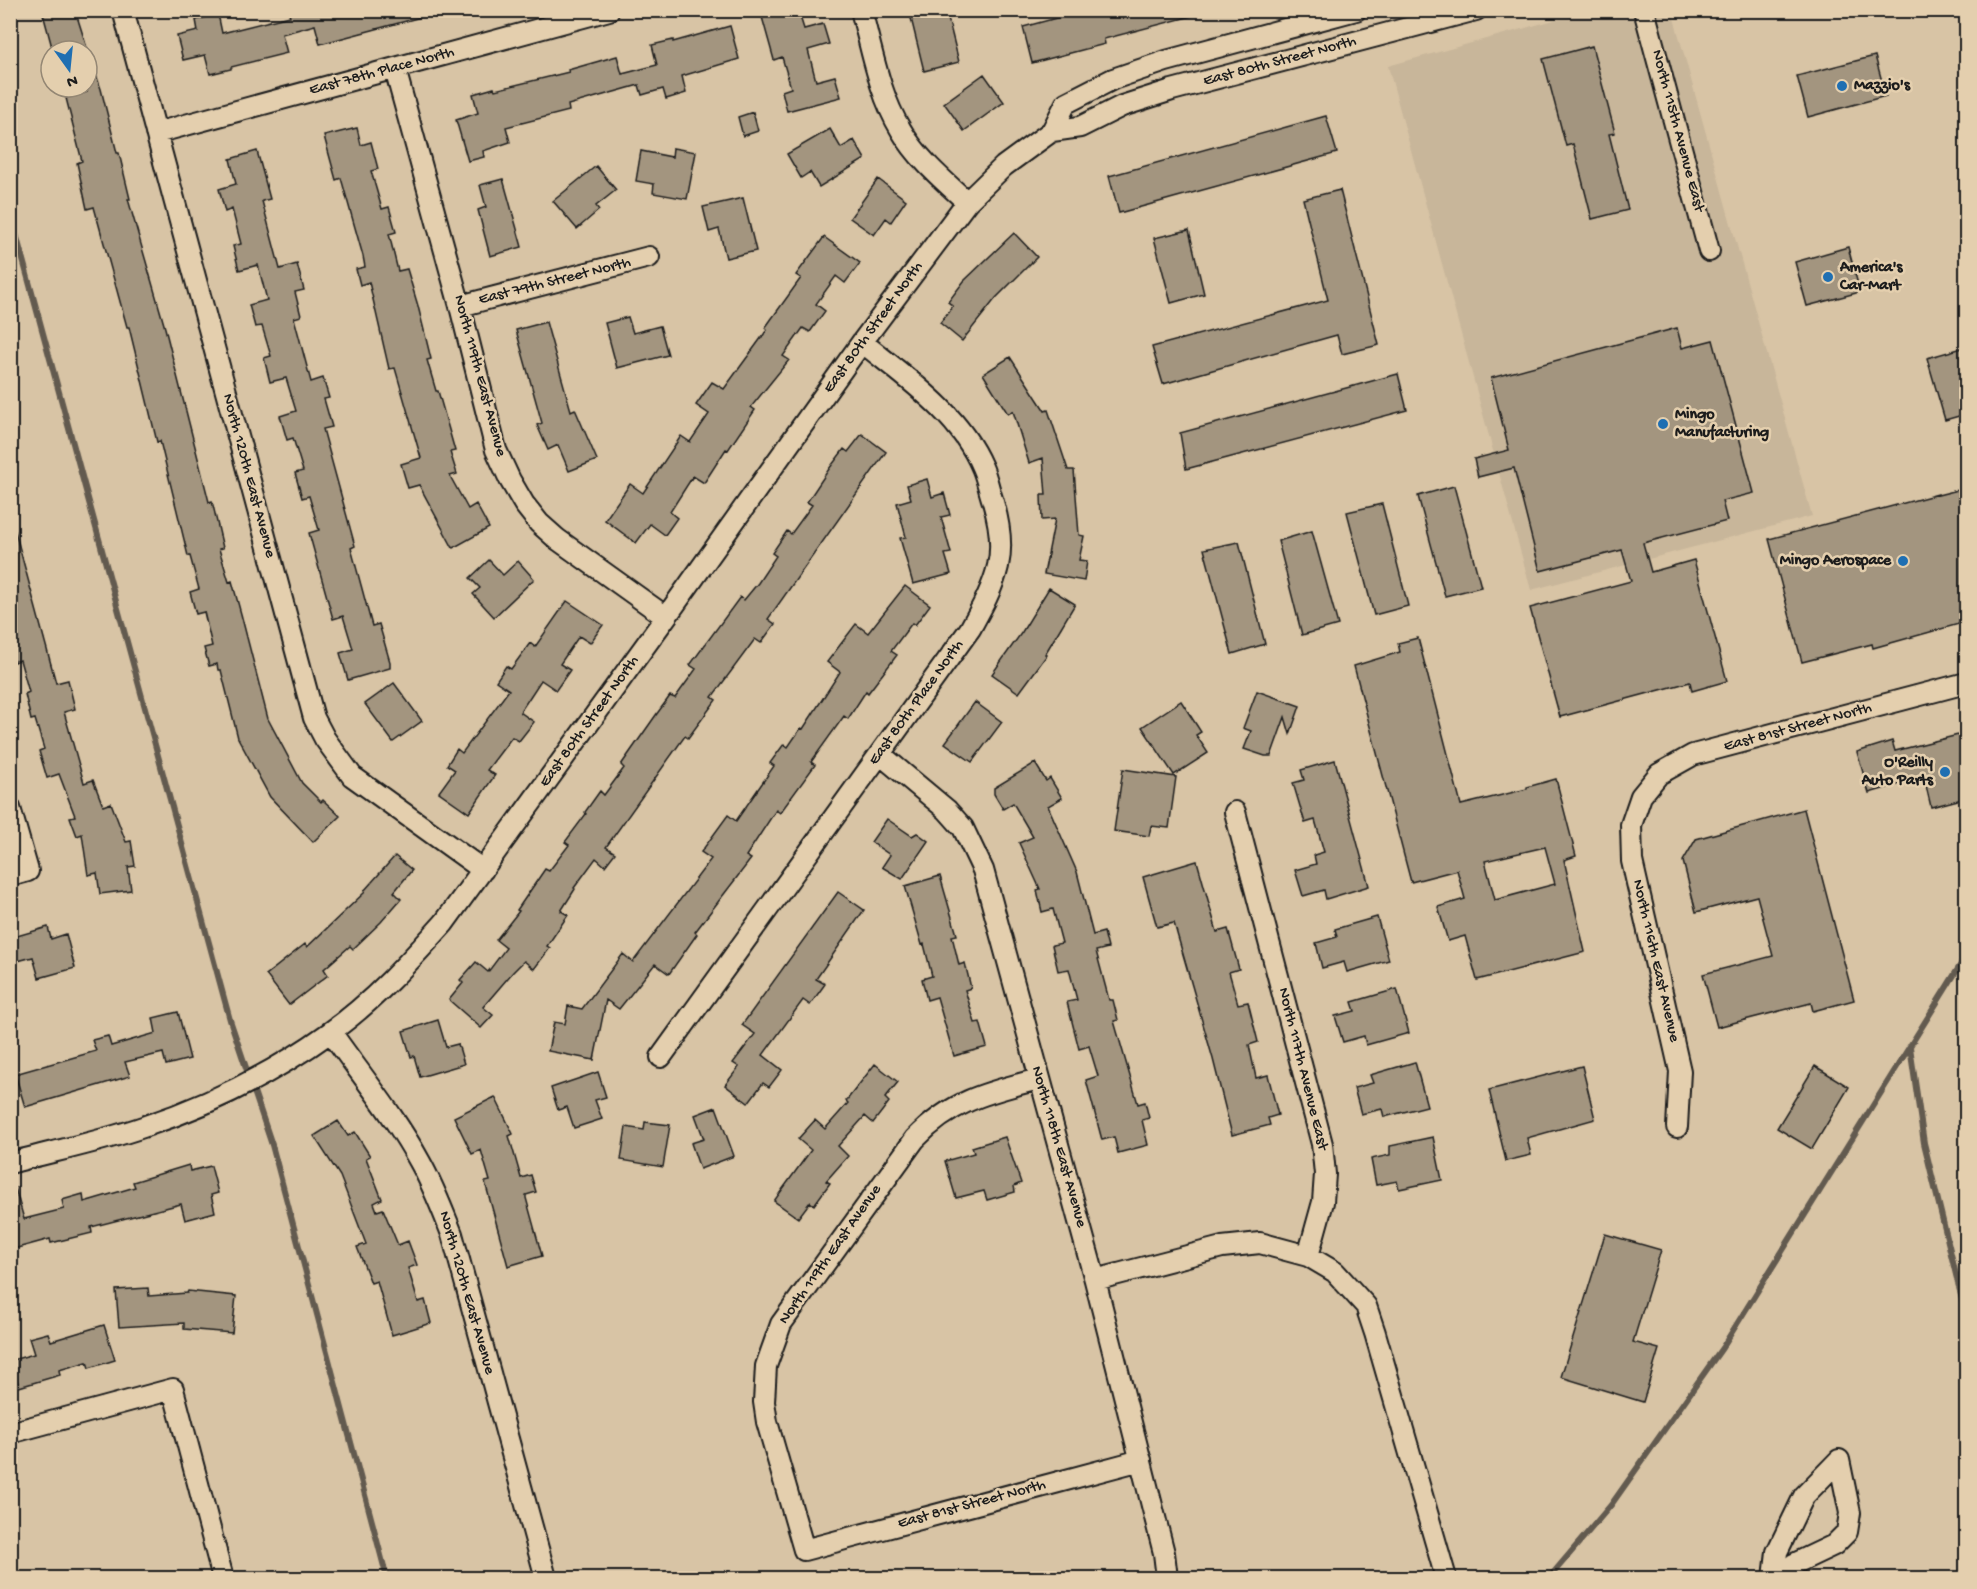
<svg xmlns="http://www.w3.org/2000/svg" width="1977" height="1589" viewBox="0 0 1977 1589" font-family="'Gochi Hand',sans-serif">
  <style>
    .built { fill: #c8b69a }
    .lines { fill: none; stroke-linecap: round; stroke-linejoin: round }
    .stream { stroke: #625a4f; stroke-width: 6 }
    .building { fill: #a3957f; stroke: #1c1c1c; stroke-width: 1.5; fill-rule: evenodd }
    .minor-casing { stroke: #1c1c1c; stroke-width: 24 }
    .minor { stroke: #e4cfae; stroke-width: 20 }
    .poi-dot { fill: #1f6fb2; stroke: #e4cfae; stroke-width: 2 }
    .labels { text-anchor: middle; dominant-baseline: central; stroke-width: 5; stroke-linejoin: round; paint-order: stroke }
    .street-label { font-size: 16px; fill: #1c1c1c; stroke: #e4cfae }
    .poi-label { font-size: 16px; font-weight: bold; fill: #1c1c1c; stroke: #e4cfae; text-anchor: start }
  </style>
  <rect width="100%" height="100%" fill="#d8c4a5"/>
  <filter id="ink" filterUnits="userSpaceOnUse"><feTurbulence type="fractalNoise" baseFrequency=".0167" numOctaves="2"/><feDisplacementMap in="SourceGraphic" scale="12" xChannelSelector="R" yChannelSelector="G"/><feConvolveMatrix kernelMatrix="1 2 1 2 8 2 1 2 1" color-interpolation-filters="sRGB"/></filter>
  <g filter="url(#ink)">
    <path class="built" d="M1587 11H1672L1812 516 1531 590 1388 66Z"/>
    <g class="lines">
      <path class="stream" d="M10 212 230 1020 272 1145 387 1578
        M1910 1047 1924 1143 1966 1316
        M1549 1578 1611 1505 1722 1348 1966 956"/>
    </g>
    <path class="building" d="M42 10H75L88 51H53Z
      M288 10H424L425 16 320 44 315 25 282 34 287 53 231 67V69L210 74 205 55 183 60 177 36 198 31 196 20 218 14 222 33 290 16Z
      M784 10H798L804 29 823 24 829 44 808 50 816 81 835 76 841 97 787 111 782 91 791 88 782 57 774 60 762 17Z
      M909 10H946L959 62 924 71Z
      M1086 10H1192V16L1104 39 1105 44 1032 63 1023 27Z
      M730 26 739 59 682 76 686 93 666 99 663 89 642 95 639 85 568 105 569 111 506 127 510 142 483 151 484 157 468 161 456 120 478 113 473 94 494 88 495 90 569 72 568 70 617 56 622 74 657 65 652 45 673 40V42Z
      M1592 46 1615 133 1609 134 1628 210 1592 219 1573 144 1566 146 1543 59Z
      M1875 56 1886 96 1808 117 1797 76Z
      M91 60 101 89 117 153H119L130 199H128L165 328 209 502 212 501 223 548 219 549 229 582 232 581 241 614 268 719 302 783 321 802 323 800 340 816 313 842 270 797 238 738 221 670H218L217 664 209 666 204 648 212 646 204 612 196 614 190 592 199 589 190 556H188L160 441 157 442 129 327H127L94 207 87 209 77 163 82 161 66 98 87 92V61Z
      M984 74 1004 102 964 131 944 103Z
      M753 112 758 131 743 136 738 117Z
      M1326 116 1337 153 1119 213 1109 176Z
      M357 128 361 145 371 142 378 169 371 171 382 209 389 207 396 232 389 234 398 271 407 269 418 306 431 359 427 360 436 391H438L455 451 450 452 457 474 450 476 468 509 476 504 489 528 453 548 419 485 408 488 401 464 421 458 395 368 389 369 369 282 360 285 356 269 365 267 363 256 341 178 336 180 324 136Z
      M830 129 841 148 854 140 865 159 819 187 810 172 801 178 787 154Z
      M673 148 696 152 687 199 653 193 654 184 636 181 641 151 672 157Z
      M257 151 270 199 262 201 280 269 297 264 304 290 295 292 301 316 294 318 311 382 323 378 329 398 324 399 332 427 323 429 355 546 351 548 372 626 379 624 390 662V668L348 680 340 653 353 649 343 616 333 619 309 533 319 530 309 496 302 498 295 473 303 471 293 438 287 440 280 416 296 411 286 378 270 382 264 358 271 356 262 326 255 327 249 305 267 300 258 265 239 270 233 246 241 244 232 209 225 212 219 189 236 184 230 159Z
      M596 166 616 190 596 206 599 210 577 229 553 201Z
      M503 179 522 247 490 256 478 210 486 207 480 185Z
      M878 179 906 200 891 222 886 218 874 235 850 218Z
      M1340 190 1379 345 1342 354 1337 335 1163 384 1152 347 1328 300 1303 199Z
      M743 198 756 251 726 258 719 229 709 232 703 207Z
      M1189 230 1204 294 1171 303 1154 238Z
      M1014 233 1037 257 996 298 962 341 940 323 953 306 948 302 964 281Z
      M824 237 860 263 845 283 836 276 816 304 825 311 810 332 803 328 783 356 789 360 751 407 755 410 728 450 726 449 704 483 693 476 670 512 677 518 665 535 650 524 636 543 605 520 630 484 643 493 681 436 690 442 709 414 696 405 712 382 724 389 767 330 765 328 801 278 796 275Z
      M1848 247 1860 292 1807 306 1795 262Z
      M628 317 633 333 660 326 668 355 617 368 605 323Z
      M546 322 571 411 575 409 597 460 569 471 558 445 548 450 537 425 542 423 516 330Z
      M1677 328 1682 348 1713 340 1754 493 1722 501 1727 521 1643 543 1651 572 1694 560 1727 681 1692 691 1690 682 1560 717 1530 608 1631 581 1622 550 1540 571 1514 468 1478 477 1474 459 1509 450 1491 378Z
      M1966 347V414L1945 420 1927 358Z
      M1010 357 1045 411 1048 410 1068 470H1074L1079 535 1084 536 1079 560 1087 561 1084 581 1044 574 1055 519 1042 520 1041 495H1046L1043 458 1029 463 1013 411 1008 414 983 374Z
      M1398 374 1407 410 1186 469 1180 433Z
      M862 434 886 452 768 619 775 624 761 643 755 639 712 697 716 700 688 738 685 736 606 847 615 853 605 866 596 858 574 888 575 889 561 911 568 915 547 946 550 948 534 969 524 961 513 972 483 1007 493 1015 481 1028 449 1000 463 983 460 980 476 962 488 972 506 948 496 940 519 911 517 910 545 869 549 871 569 845 565 842 586 814 585 812 600 791 604 795 624 768 621 765 656 715 670 696 675 698 696 669 690 665 740 597 744 600 758 583 776 556 772 553 787 531 791 534 812 505 807 502 829 469 844 449 848 452Z
      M927 479 932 497 944 493 950 515 941 517 951 553 945 554 951 574 913 584 900 538 906 537 897 503 911 499 907 485Z
      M1454 486 1481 587 1445 596 1418 496Z
      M1966 488V584L1962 585 1966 601V622L1873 648 1872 644 1802 662 1769 539 1938 494V495Z
      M1382 504 1408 606 1374 615 1347 512Z
      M10 531H15L56 683 68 680 75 709 64 712 84 783 93 780 103 806 111 803 126 842 131 841 135 866 128 867 131 890 100 894 97 873 88 875 82 834 77 836 70 817 75 816 59 774 47 778 39 751 44 749 35 719 31 720 25 694 29 692 20 660 14 662 10 649Z
      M1312 531 1338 625 1302 635 1278 541Z
      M1239 542 1265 644 1232 654 1204 549Z
      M489 560 503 575 518 561 534 579 494 617 473 594 480 588 470 578Z
      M905 586 930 605 915 625 912 623 891 651 897 655 868 693 866 691 848 719 844 716 811 762 815 765 780 813 776 810 746 856 751 859 695 932 697 934 669 974 655 964 619 1009 606 1000 594 1060 548 1051 554 1022 565 1024 568 1006 582 1009 623 954 633 962 711 859 701 852 728 815 736 821 774 766 770 763 784 744 788 747 801 728 803 729 840 672 827 662 856 624 868 633Z
      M1049 588 1075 604 1045 654 1047 655 1019 693 992 674 1022 632Z
      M567 601 603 625 590 643 579 636 560 664 570 670 556 690 541 680 520 712 534 722 519 741 512 737 487 770 495 775 469 813 439 792 455 770 447 765 457 749 462 753 509 690 496 681 506 666 511 669 530 643 535 647Z
      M1418 638 1461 805 1527 789V787L1556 779 1576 856 1564 860 1585 952 1477 980 1465 936 1448 941 1438 907 1465 899 1457 870 1411 882 1354 666 1400 652 1398 643ZM1545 847 1555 884 1495 900 1485 861Z
      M394 683 422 721 393 742 365 704Z
      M1257 691 1300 706 1290 734 1285 717 1271 756H1265L1244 749 1251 731 1243 728Z
      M1181 701 1201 732 1196 735 1208 753 1174 775 1142 727Z
      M975 702 1002 722 972 762 945 743Z
      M1966 733V798L1931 807 1924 777 1869 793 1857 752 1892 741 1895 751Z
      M1335 760 1369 886 1326 899 1324 890 1303 896 1295 870 1316 864 1314 855 1324 852 1315 820 1305 823 1293 783 1304 780 1301 770Z
      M1035 763 1046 781 1050 778 1062 798 1048 806 1077 872 1093 935 1104 932 1108 948 1096 951 1109 1000H1113L1118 1020 1114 1021 1138 1104 1145 1102 1149 1118 1142 1120 1148 1145 1118 1153 1114 1137 1102 1140 1086 1080 1098 1076 1089 1046 1079 1049 1067 1002 1077 1000 1069 969 1058 971 1052 945 1062 943 1053 909 1042 912 1037 890 1040 889 1019 843 1033 837 1013 803 1003 809 994 794V788Z
      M1123 769 1176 777 1169 828 1151 826 1149 836 1114 831Z
      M1804 809 1854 1000 1813 1011 1811 1003 1717 1027 1703 974 1773 956 1757 896 1696 912 1683 861 1696 839Z
      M887 819 912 836 917 833 928 841 902 879 882 867 890 855 871 842Z
      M395 856 412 870 394 892 401 899 381 922 353 949 350 946 324 969 328 975 289 1005 266 975 305 944 307 947 365 892 364 891Z
      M1197 861 1217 932 1228 929 1239 969 1229 972 1238 1004 1248 1002 1258 1042 1249 1045 1256 1078 1268 1075 1278 1115 1268 1118 1270 1125 1232 1135 1213 1059 1174 923 1157 927 1143 877Z
      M940 876 957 935 952 936 959 965 965 963 971 988 965 990 975 1023 980 1022 987 1047 954 1056 937 997 927 1000 922 979 932 976 924 944 922 945 905 886Z
      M838 892 864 910 816 979 825 984 810 1005 803 1000 763 1055 782 1070 769 1087 763 1083 748 1103 725 1085 739 1067 733 1063 755 1034 742 1025Z
      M1377 917 1389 960 1347 972 1344 962 1322 968 1316 943 1337 937 1335 929Z
      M48 927 51 939 66 934 75 968 39 978 33 957 10 963V938Z
      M1397 989 1409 1033 1366 1045 1364 1036 1343 1042 1335 1016 1355 1011 1352 1002Z
      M178 1012 190 1059 166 1065 163 1053 125 1062 130 1076 25 1107 15 1074 96 1051 92 1040 108 1036 111 1046 156 1033 153 1018Z
      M438 1020 446 1047 458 1044 464 1064 420 1077 414 1056 411 1057 403 1031Z
      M1415 1062 1427 1106 1384 1117 1382 1109 1361 1114 1354 1088 1373 1083 1370 1075Z
      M875 1064 898 1082 885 1098 889 1102 873 1123 865 1116 838 1146 848 1156 826 1181 830 1183 814 1205 810 1202 798 1218 774 1201 811 1150 798 1139 815 1120 825 1129 848 1103 846 1101Z
      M1582 1066 1595 1119 1527 1138 1531 1155 1506 1161 1489 1090Z
      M1815 1066 1849 1087 1812 1149 1777 1128Z
      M598 1072 606 1097 595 1100 602 1119 574 1128 567 1107 558 1110 551 1088Z
      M495 1097 513 1134 509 1136 521 1178 531 1175 536 1192 526 1195V1198L542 1256 508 1266 485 1182 490 1181 481 1150 472 1154 454 1117Z
      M716 1107 734 1156 700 1169 691 1143 704 1139 695 1115Z
      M338 1121 348 1136 355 1132 370 1156 366 1158 382 1199 374 1203 377 1211 383 1209 398 1245 408 1241 417 1265 408 1268 418 1302 425 1300 431 1323 392 1335 377 1281 371 1283 357 1247 366 1244 340 1176 314 1136Z
      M645 1122 670 1125 663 1167 621 1160 626 1127 644 1130Z
      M1005 1137 1021 1183 1014 1186 1015 1192 987 1200 984 1191 956 1198 945 1161 974 1153 972 1147Z
      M1433 1137 1442 1180 1399 1189 1397 1181 1376 1185 1371 1159 1390 1155V1146Z
      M189 1165 190 1171 211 1166 218 1193 211 1195 215 1212 185 1220 181 1204 91 1227 92 1233 51 1243 50 1239 10 1250V1188H15L24 1219 64 1209 62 1200 83 1194 84 1202 135 1187 133 1182Z
      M1605 1234 1661 1250 1633 1342 1659 1349 1643 1402 1561 1377Z
      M148 1288 149 1296 187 1293 188 1291 236 1296 232 1333 184 1329V1323L119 1327 116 1290Z
      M104 1325 115 1360 89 1368 87 1362 59 1370 60 1375 19 1387 12 1360 34 1354 29 1338 48 1333 51 1341Z"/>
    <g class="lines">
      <g class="minor-casing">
        <path id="minor" d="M123 10 314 718 325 739 352 776 483 870
          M861 10C872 50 879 94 901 130 917 158 943 180 967 202
          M1644 10 1709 251
          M395 69 460 306 496 450 510 480 524 504 539 523 557 539 666 617
          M1052 131 1080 127 1122 106 1172 90 1476 10
          M156 133 609 10
          M460 306 649 257
          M880 754 947 810 963 828 983 870 1095 1280 1164 1553 1167 1578
          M10 808 28 871 10 876
          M1235 812 1322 1144 1325 1174 1323 1202 1308 1256
          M331 1032C361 1075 395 1116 420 1162 433 1185 442 1209 452 1234L546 1578
          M661 1057 970 629C981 609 993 588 998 566 1003 544 999 522 993 502 989 491 987 478 982 467 959 413 906 378 862 342
          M1039 1079C989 1092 952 1100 915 1139L781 1324 766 1366 764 1402 767 1422 804 1550 1141 1460
          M1677 1127 1680 1071 1632 861 1631 825 1641 796 1659 774 1693 755 1966 683
          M10 1163C54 1151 100 1142 143 1127 209 1105 272 1074 329 1033 373 1002 409 962 444 923L666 617 862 342 967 202 1004 166 1052 131 1066 103 1113 79 1166 61 1356 10
          M1095 1280 1222 1247 1260 1243 1308 1256 1335 1272 1366 1306 1375 1333 1446 1578
          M10 1433 173 1389 223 1578
          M1774 1578 1777 1552 1804 1496 1839 1460
          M1780 1578 1794 1564 1834 1545 1847 1532 1850 1513 1839 1460"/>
      </g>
      <use href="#minor" class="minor"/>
    </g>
  </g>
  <g class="poi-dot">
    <circle cx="1842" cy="86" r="6"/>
    <circle cx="1828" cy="277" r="6"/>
    <circle cx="1663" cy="424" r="6"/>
    <circle cx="1903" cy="561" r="6"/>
    <circle cx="1945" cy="772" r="6"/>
  </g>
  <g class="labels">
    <g class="street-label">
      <text transform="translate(1280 62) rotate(-15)">East 80th Street North</text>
      <text transform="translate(382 72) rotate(-15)">East 78th Place North</text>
      <text transform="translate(1677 131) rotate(75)">North 115th Avenue East</text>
      <text transform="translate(555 282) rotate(-14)">East 79th Street North</text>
      <text transform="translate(874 328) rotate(-54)">East 80th Street North</text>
      <text transform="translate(479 376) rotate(75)">North 119th East Avenue</text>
      <text transform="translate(248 476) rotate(75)">North 120th East Avenue</text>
      <text transform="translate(917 703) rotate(-54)">East 80th Place North</text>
      <text transform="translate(590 722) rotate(-54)">East 80th Street North</text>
      <text transform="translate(1798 728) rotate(-15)">East 81st Street North</text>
      <text transform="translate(1655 961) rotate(77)">North 116th East Avenue</text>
      <text transform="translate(1302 1069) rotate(76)">North 117th Avenue East</text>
      <text transform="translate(1058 1147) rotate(74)">North 118th East Avenue</text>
      <text transform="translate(831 1255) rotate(-55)">North 119th East Avenue</text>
      <text transform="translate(466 1293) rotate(74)">North 120th East Avenue</text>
      <text transform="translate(972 1505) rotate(-15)">East 81st Street North</text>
    </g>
    <g class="poi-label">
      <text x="1854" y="86">Mazzio's</text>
      <text x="1840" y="268">America's<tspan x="1840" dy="18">Car-Mart</tspan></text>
      <text x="1675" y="415">Mingo<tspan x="1675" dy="18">Manufacturing</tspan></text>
      <text x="1891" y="561" text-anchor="end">Mingo Aerospace</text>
      <text x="1933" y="763" text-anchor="end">O'Reilly<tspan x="1933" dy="18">Auto Parts</tspan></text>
    </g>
  </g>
  <rect width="1977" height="1589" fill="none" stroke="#e4cfae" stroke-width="36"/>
  <rect x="18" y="18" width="1941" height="1553" fill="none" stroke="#1c1c1c" stroke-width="2" filter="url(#ink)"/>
  <g transform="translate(69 69) rotate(165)"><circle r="28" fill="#e4cfae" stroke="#948774" stroke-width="1.5"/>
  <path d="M0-4.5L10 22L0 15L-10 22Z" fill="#1f6fb2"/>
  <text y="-9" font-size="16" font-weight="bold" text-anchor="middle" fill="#1c1c1c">N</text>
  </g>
</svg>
